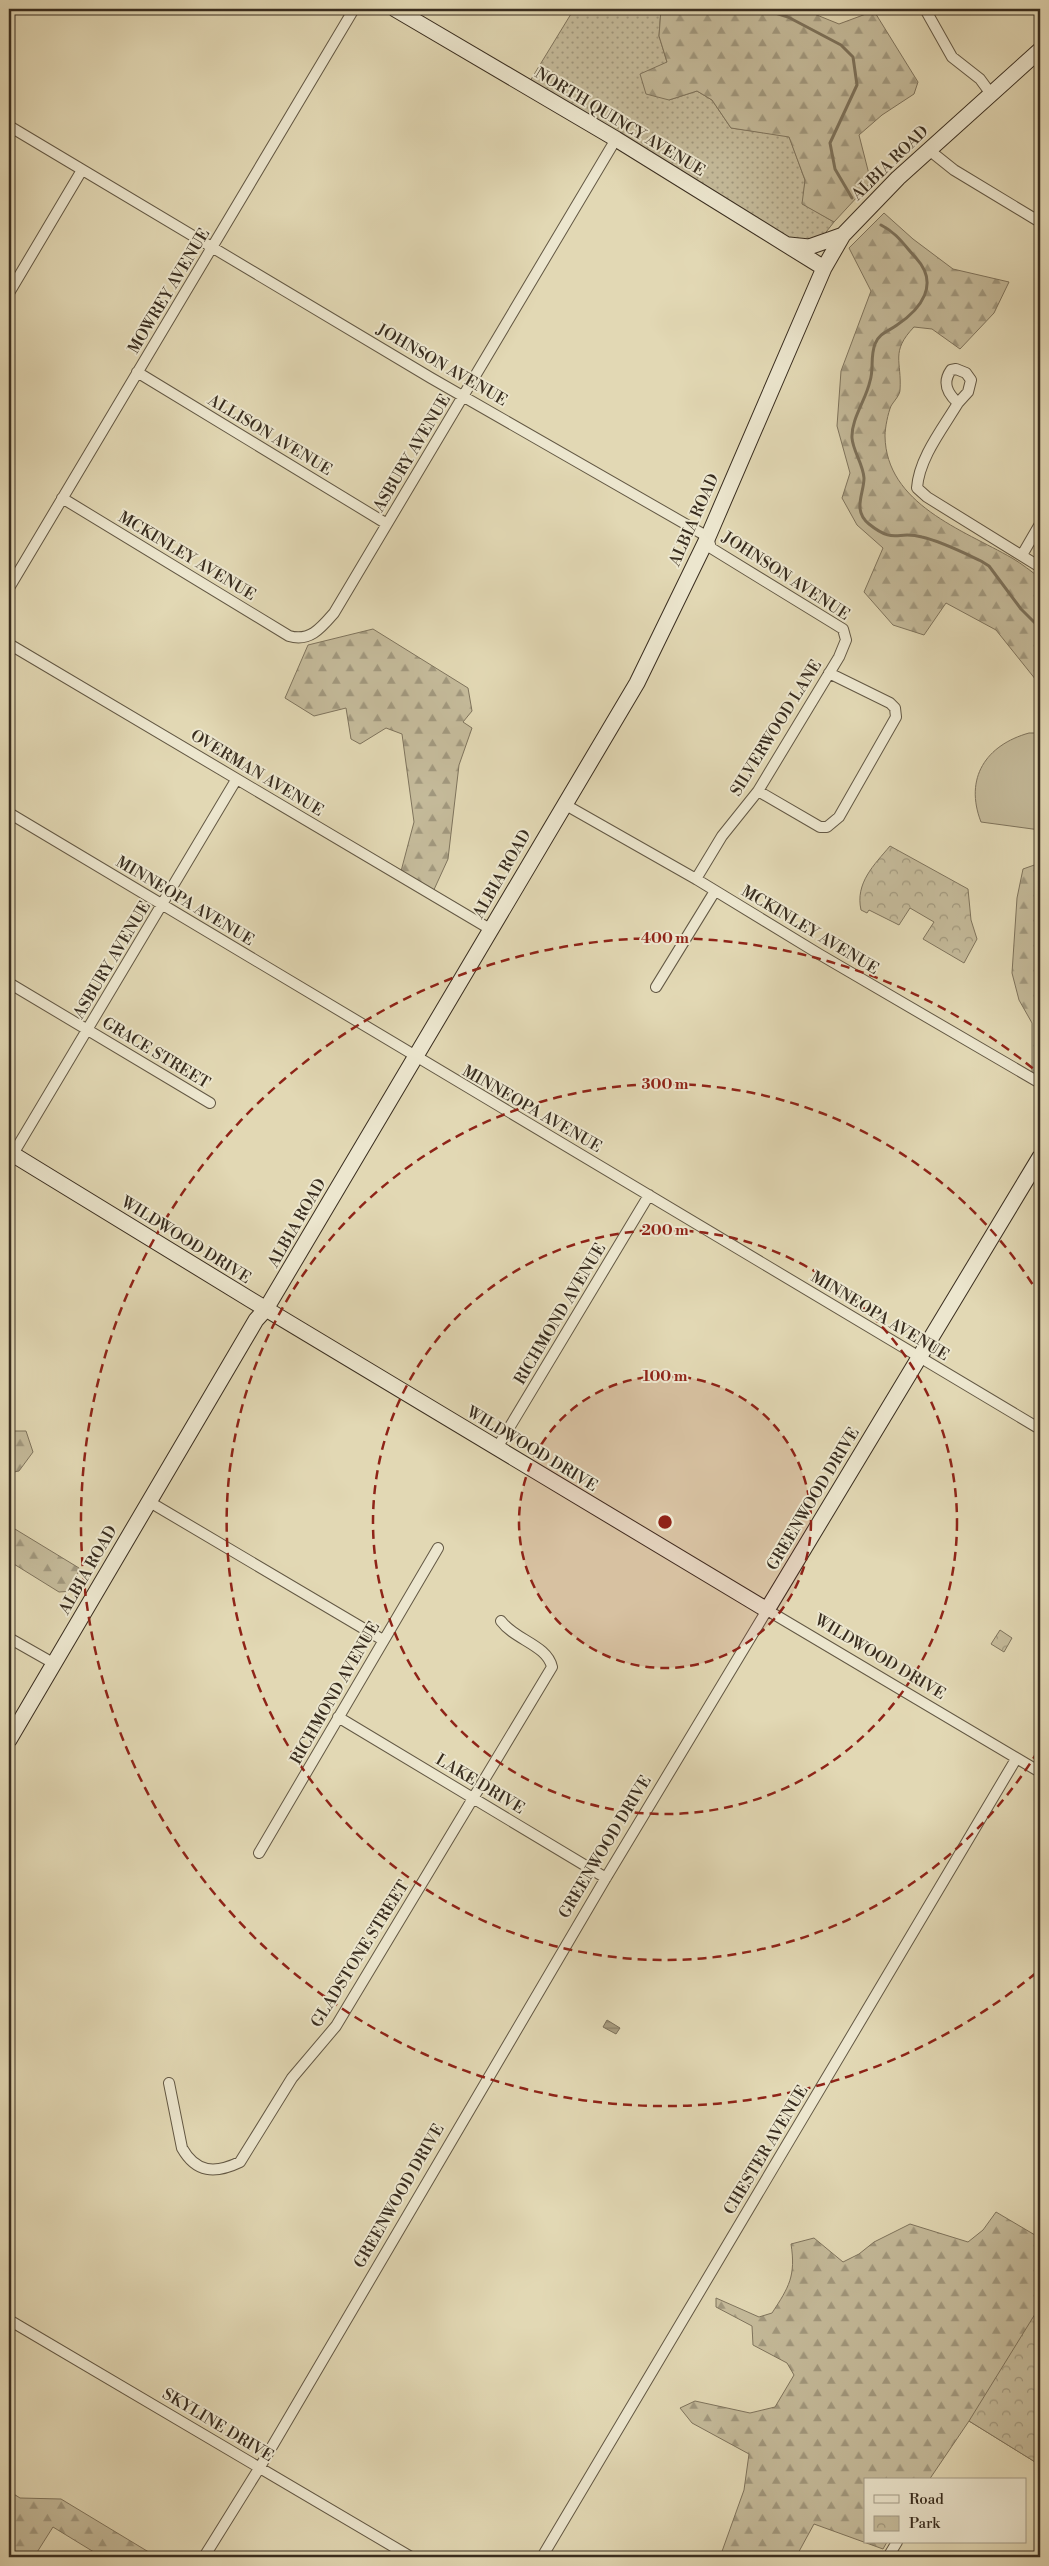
<svg xmlns="http://www.w3.org/2000/svg" width="1049" height="2566" viewBox="0 0 1049 2566" font-family="'Libre Bodoni',serif">
  <style>
    .grass { fill: url(#grass-dots); stroke: #7f745d }
    .forest { fill: url(#forest-firs); stroke: #7f745d }
    .park { fill: url(#park-crowns); stroke: #7f745d }
    .pitch { fill: #c5bb9b; stroke: #7f745d }
    .water { fill: url(#water-rules); stroke: #7c715a }
    .lines { fill: none; stroke-linecap: round; stroke-linejoin: round }
    .stream { stroke: #7c715a; stroke-width: 3 }
    .street-casing { stroke: #635844; stroke-width: 12 }
    .secondary-casing { stroke: #392d1f; stroke-width: 17 }
    .street { stroke: #ece6ce; stroke-width: 10 }
    .secondary { stroke: #ece6ce; stroke-width: 15 }
    .ring { fill: none; stroke: #8f2418; stroke-width: 2.5; stroke-dasharray: 9 6 }
    .labels { text-anchor: middle; dominant-baseline: central; stroke-width: 4; stroke-linejoin: round; paint-order: stroke }
    .street-label { font-size: 16px; fill: #392d1f; stroke: #ece6ce }
    .centre { fill: #8f2418; stroke: #ece6ce; stroke-width: 2.5 }
    .ring-label { font-size: 15px; text-anchor: middle; font-weight: bold; fill: #8f2418; stroke: #ece6ce; stroke-width: 4; stroke-linejoin: round; paint-order: stroke }
  </style>
  <defs>
    <pattern id="grass-dots" width="8" height="8" patternUnits="userSpaceOnUse" patternTransform="scale(1.25)"><rect width="8" height="8" fill="#c5bb9b"/><path d="M2 2h.1M6 6h.1" fill="none" stroke="#a1987e" stroke-width="1.8" stroke-linecap="round"/></pattern>
    <pattern id="forest-firs" width="22" height="20" patternUnits="userSpaceOnUse" patternTransform="scale(1.25)"><rect width="22" height="20" fill="#c5bb9b"/><path d="M5 1l3.5 6h-7zM16 11l3.5 6h-7z" fill="#a1987e"/></pattern>
    <pattern id="park-crowns" width="20" height="18" patternUnits="userSpaceOnUse" patternTransform="scale(1.25)"><rect width="20" height="18" fill="#c5bb9b"/><path d="M2 6a3 3 0 1 1 6 0M12 15a3 3 0 1 1 6 0" fill="none" stroke="#a1987e"/></pattern>
    <pattern id="water-rules" width="6" height="5" patternUnits="userSpaceOnUse" patternTransform="scale(1.25)"><rect width="6" height="5" fill="#a99e81"/><path d="M0 2.5h6" fill="none" stroke="#8b8169"/></pattern>
  </defs>
  <rect width="100%" height="100%" fill="#e2d8b4"/>
  <filter id="stains"><feTurbulence type="fractalNoise" baseFrequency=".004" numOctaves="4"/><feColorMatrix values="0 0 0 0 .2 0 0 0 0 .09 0 0 0 0 .02 0 0 0 .5 -.17"/></filter>
  <radialGradient id="worn" r=".72"><stop offset=".6" stop-color="#630" stop-opacity="0"/><stop offset="1" stop-color="#630" stop-opacity=".3"/></radialGradient>
  <path class="grass" d="M574 9H661L659 36 667 62 669 100 697 91 712 100 731 128 789 136 805 180 803 204 834 222 819 241 785 245 527 86Z"/>
  <path class="forest" d="M661 9H802L839 24 874 11 918 82 914 94 882 115 859 135 871 182 834 222 802 204 805 180 789 137 731 128 712 100 697 91 669 100 646 94 640 74 667 62 659 36Z
    M884 213 913 239 953 269 1009 282 994 313 960 349 932 329 914 327C890 352 902 361 900 390 900 395 894 401 891 406 888 413 885 428 885 436 886 504 963 530 1012 558 1022 564 1031 571 1040 578V685L996 630 946 603 924 635 893 625 864 592 883 548 857 525 842 498 850 473 837 426 841 371 871 291 849 248Z
    M373 629 468 688 472 711 463 722 472 728 459 765 448 859 432 894 400 875 414 822 402 734 386 728 360 744 351 739 346 708 314 716 285 698 308 645Z
    M1040 863V1083L1032 1078V1023L1019 1000 1012 973 1017 898 1023 869Z
    M9 1431H26L33 1452 19 1471 9 1473Z
    M9 1521 10 1526 79 1568 74 1591 59 1592 9 1561Z
    M996 2212 1040 2238V2465L969 2421 929 2480H865V2542H887L883 2549 814 2524 796 2557H720L744 2490 749 2454 692 2423 680 2408 695 2401 750 2413 775 2407 794 2375 787 2363 753 2345 752 2326 716 2307V2298L759 2317 772 2313C789 2287 796 2276 791 2244L814 2238 843 2262 859 2254 874 2242 910 2224 968 2242 983 2230Z
    M9 2491 20 2498 61 2499 157 2557H102L53 2527 34 2557H9Z"/>
  <path class="park" d="M890 846 968 889 971 920 977 939 964 963 923 939 934 922 910 908 899 925 869 910 867 913 861 910C855 883 874 865 890 846Z
    M1000 1630 1012 1638 1004 1652 991 1644Z
    M1040 2306V2465L969 2421Z"/>
  <path class="pitch" d="M1029 733H1040V830L981 822C964 778 986 745 1029 733Z"/>
  <path class="water" d="M607 2020 620 2028 616 2034 603 2027Z"/>
  <g class="lines">
    <path class="stream" d="M762 9 788 17 841 45 853 57 857 85 830 143 835 169 852 198
      M881 225C897 233 904 245 916 258 940 284 921 309 897 325 889 331 879 333 875 344 870 357 874 369 870 381 866 400 851 419 852 438 853 451 863 464 864 478 864 494 852 510 869 524 895 545 897 530 922 537 943 542 962 552 981 561L989 566 1021 609 1040 628
      M1040 871 1038 874 1040 889"/>
    <g class="street-casing">
      <path id="street" d="M925 9 952 57 980 79 991 94
        M9 126 431 378 708 537 711 548 843 629 846 640 839 657 758 791 722 836 696 879
        M929 150 954 170 1040 222
        M9 293 82 170
        M956 369 966 373 971 380 968 392 958 403C947 393 942 383 951 370Z
        M137 372 387 524
        M958 403C943 428 919 458 917 488L927 497 1040 567
        M62 498 289 636C310 642 321 628 334 613L616 139
        M1022 555 1040 524
        M9 588 354 9
        M9 644 490 929
        M758 791 820 827H827L839 817 896 717 895 708 890 703 829 673
        M564 804 696 879 819 954 1040 1083
        M9 813 1040 1429
        M9 983 210 1103
        M656 987 715 891
        M13 1154 236 780
        M497 1448 649 1195
        M148 1501 383 1640
        M9 1638 53 1663
        M338 1717 606 1878
        M259 1853 438 1548
        M169 2083 182 2148C196 2173 215 2174 240 2162L292 2078 336 2026 552 1667C547 1645 515 1640 501 1621
        M9 2320 411 2557
        M204 2557 260 2467 604 1881 767 1610 1040 1772
        M542 2557 1016 1759
        M888 2557 897 2542"/>
    </g>
    <g class="secondary-casing">
      <path id="secondary" d="M395 9 616 139 824 268
        M789 245 809 247 843 235
        M9 1152 251 1300 767 1610 1040 1157
        M9 1740 256 1320 266 1309 637 683 708 537 824 268 843 235 898 178 1040 50"/>
    </g>
    <use href="#street" class="street"/>
    <use href="#secondary" class="secondary"/>
  </g>
  <circle cx="665" cy="1522" r="146" fill="#8f2418" fill-opacity=".12"/>
  <g class="ring">
    <circle cx="665" cy="1522" r="146"/>
    <circle cx="665" cy="1522" r="292"/>
    <path d="M1038 1751A438 438 0 1 1 1038 1293"/>
    <path d="M1036 1973A584 584 0 1 1 1036 1071"/>
  </g>
  <g class="labels">
    <g class="street-label">
      <text transform="translate(620 122) rotate(31)">NORTH QUINCY AVENUE</text>
      <text transform="translate(890 163) rotate(-44)">ALBIA ROAD</text>
      <text transform="translate(169 291) rotate(-59)">MOWREY AVENUE</text>
      <text transform="translate(442 365) rotate(30)">JOHNSON AVENUE</text>
      <text transform="translate(270 435) rotate(31)">ALLISON AVENUE</text>
      <text transform="translate(412 453) rotate(-59)">ASBURY AVENUE</text>
      <text transform="translate(694 520) rotate(-66)">ALBIA ROAD</text>
      <text transform="translate(187 556) rotate(31)">MCKINLEY AVENUE</text>
      <text transform="translate(786 576) rotate(33)">JOHNSON AVENUE</text>
      <text transform="translate(776 728) rotate(-58)">SILVERWOOD LANE</text>
      <text transform="translate(257 773) rotate(31)">OVERMAN AVENUE</text>
      <text transform="translate(502 874) rotate(-60)">ALBIA ROAD</text>
      <text transform="translate(185 901) rotate(31)">MINNEOPA AVENUE</text>
      <text transform="translate(810 930) rotate(31)">MCKINLEY AVENUE</text>
      <text transform="translate(112 960) rotate(-59)">ASBURY AVENUE</text>
      <text transform="translate(156 1053) rotate(31)">GRACE STREET</text>
      <text transform="translate(532 1109) rotate(30)">MINNEOPA AVENUE</text>
      <text transform="translate(297 1223) rotate(-60)">ALBIA ROAD</text>
      <text transform="translate(186 1240) rotate(32)">WILDWOOD DRIVE</text>
      <text transform="translate(560 1314) rotate(-59)">RICHMOND AVENUE</text>
      <text transform="translate(880 1316) rotate(31)">MINNEOPA AVENUE</text>
      <text transform="translate(532 1449) rotate(31)">WILDWOOD DRIVE</text>
      <text transform="translate(813 1499) rotate(-59)">GREENWOOD DRIVE</text>
      <text transform="translate(88 1570) rotate(-60)">ALBIA ROAD</text>
      <text transform="translate(880 1657) rotate(31)">WILDWOOD DRIVE</text>
      <text transform="translate(335 1693) rotate(-60)">RICHMOND AVENUE</text>
      <text transform="translate(480 1784) rotate(31)">LAKE DRIVE</text>
      <text transform="translate(605 1847) rotate(-59)">GREENWOOD DRIVE</text>
      <text transform="translate(360 1954) rotate(-58)">GLADSTONE STREET</text>
      <text transform="translate(766 2150) rotate(-59)">CHESTER AVENUE</text>
      <text transform="translate(399 2196) rotate(-60)">GREENWOOD DRIVE</text>
      <text transform="translate(218 2425) rotate(31)">SKYLINE DRIVE</text>
    </g>
  </g>
  <circle cx="665" cy="1522" r="8" class="centre"/>
  <g class="ring-label">
    <text x="665" y="943">400 m</text>
    <text x="665" y="1089">300 m</text>
    <text x="665" y="1235">200 m</text>
    <text x="665" y="1381">100 m</text>
  </g>
  <rect width="1049" height="2566" fill="none" stroke="#e2d8b4" stroke-width="30"/>
  <rect x="10" y="10" width="1029" height="2546" fill="none" stroke="#392d1f" stroke-width="2.5"/>
  <rect x="15" y="15" width="1019" height="2536" fill="none" stroke="#392d1f"/>
  <rect x="864" y="2478" width="162" height="65" fill="#ece6ce" stroke="#a49c88"/>
  <rect x="874" y="2495" width="25" height="8" fill="#ece6ce" stroke="#a49c88"/>
  <text x="909" y="2504" font-size="15" fill="#392d1f">Road</text>
  <rect x="874" y="2516" width="25" height="15" fill="url(#park-crowns)" stroke="#a49c88"/>
  <text x="909" y="2528" font-size="15" fill="#392d1f">Park</text>
  <rect width="100%" height="100%" filter="url(#stains)"/>
  <rect width="100%" height="100%" fill="url(#worn)"/>
</svg>
